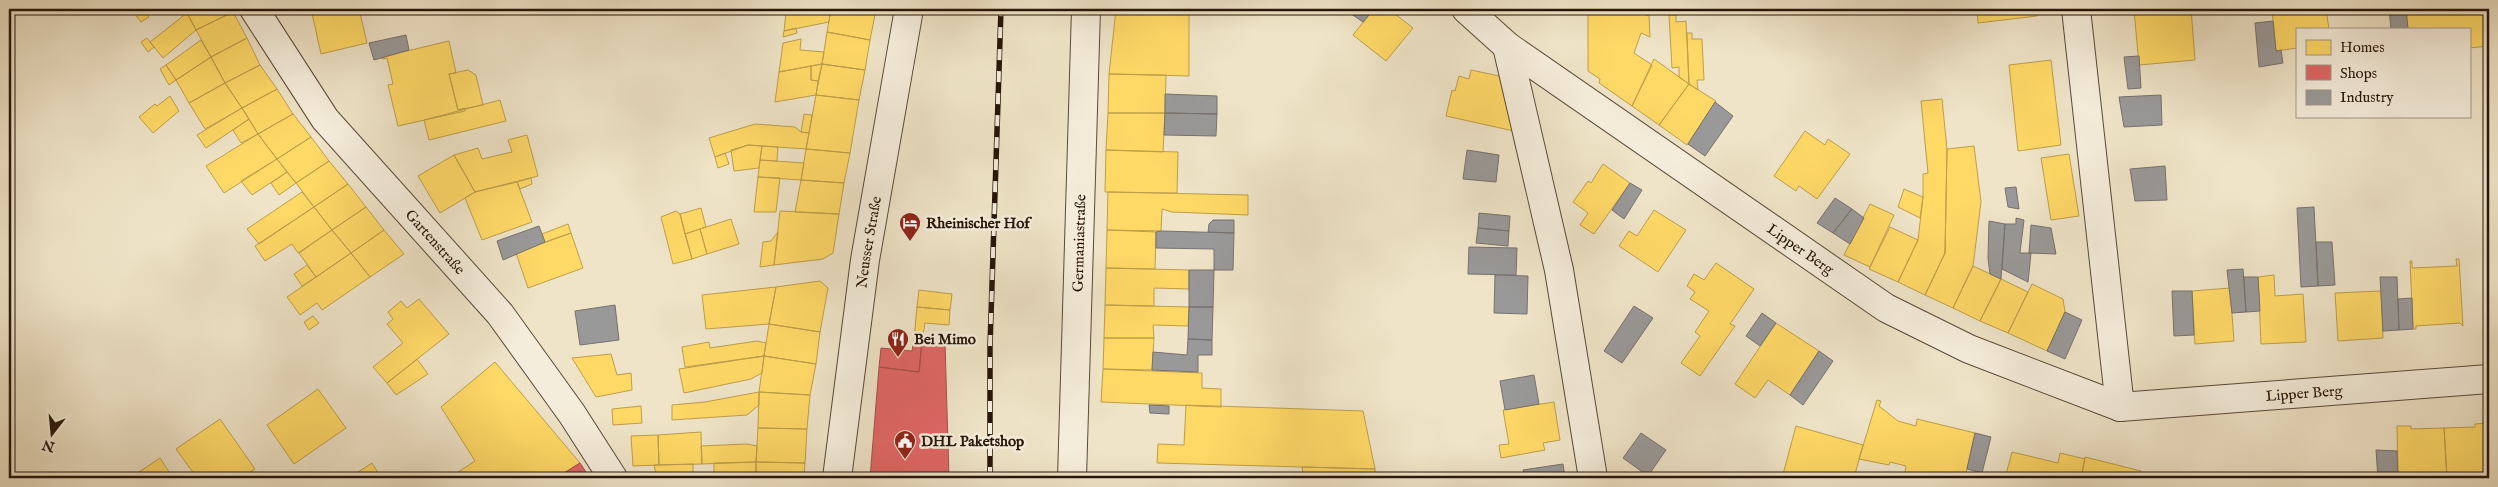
<svg xmlns="http://www.w3.org/2000/svg" width="2498" height="487" viewBox="0 0 2498 487" font-family="'IM FELL English',serif">
  <style>
    .homes { fill: #ffd966; stroke: #be9e4a }
    .shops { fill: #e06666; stroke: #a84e4a }
    .industry { fill: #999; stroke: #77716e }
    .lines { fill: none; stroke-linecap: round; stroke-linejoin: round }
    .minor-casing { stroke: #594938; stroke-width: 30 }
    .tertiary-casing { stroke: #594938; stroke-width: 30 }
    .minor { stroke: #f5eddb; stroke-width: 28 }
    .tertiary { stroke: #f5eddb; stroke-width: 28 }
    .rail-casing { stroke: #271508; stroke-width: 5.5 }
    .rail { stroke: #f5eddb; stroke-width: 4; stroke-dasharray: 11; stroke-linecap: butt }
    .labels { text-anchor: middle; dominant-baseline: central; stroke-width: 5; stroke-linejoin: round; paint-order: stroke }
    .poi-label { font-size: 15px; font-weight: bold; fill: #271508; stroke: #f5eddb; text-anchor: start }
    .street-label { font-size: 15px; fill: #271508; stroke: #f5eddb }
  </style>
  <rect width="100%" height="100%" fill="#efe4c8"/>
  <filter id="stains"><feTurbulence type="fractalNoise" baseFrequency=".004" numOctaves="4"/><feColorMatrix values="0 0 0 0 .2 0 0 0 0 .09 0 0 0 0 .02 0 0 0 .5 -.17"/></filter>
  <radialGradient id="worn" r=".72"><stop offset=".6" stop-color="#630" stop-opacity="0"/><stop offset="1" stop-color="#630" stop-opacity=".3"/></radialGradient>
  <path class="homes" d="M131 9H151L145 12 149 17 141 22Z
    M185 9H231L233 12 196 30Z
    M311 9H359L367 43 321 54Z
    M804 9H831L829 22 784 31 786 13Z
    M831 9 876 10 870 40 827 32Z
    M1116 9H1189V76L1109 74Z
    M1374 9H1398L1395 14 1413 28 1386 61 1353 35Z
    M1588 9H1629L1649 16 1650 37 1641 33 1634 53 1652 65 1632 106 1599 83 1600 79 1588 71Z
    M1977 9H2036L2037 16 1978 23Z
    M2147 9H2191L2195 60 2139 65 2134 10Z
    M2272 9H2326L2329 29H2297V48L2276 51Z
    M2406 9H2488L2489 46 2469 48V29H2408Z
    M233 12 247 38 211 57 196 30Z
    M187 13 196 30 163 58 150 42Z
    M1669 15H1676V22L1686 21 1689 84 1679 77V67L1672 68Z
    M796 28 797 33 783 37 784 31Z
    M827 32 870 40 865 70 822 64Z
    M1687 33H1692V39H1702L1704 80H1697L1698 90 1689 84Z
    M147 38 154 47 148 52 141 42Z
    M247 38 260 65 225 83 211 57Z
    M801 39 800 50 824 52 822 64 779 72 783 43Z
    M201 40 211 57 176 80 166 65Z
    M449 41 456 73 449 74 458 110 465 108V111L398 126 388 85 393 84 387 58 382 59V57Z
    M211 57 225 83 189 103 176 80Z
    M1654 59 1689 84 1659 125 1632 106Z
    M2051 60 2061 145 2018 151 2009 65Z
    M822 64 818 81 811 80V66Z
    M822 64 865 70 859 100 816 95Z
    M166 65 176 80 169 85 160 69Z
    M260 65 277 89 242 108 225 83Z
    M811 66V80L818 81 816 95 775 102 779 72Z
    M468 70 476 75 483 105 458 110 449 74Z
    M1471 70 1504 77 1514 131 1446 116 1452 90 1455 91 1459 76 1469 79Z
    M1109 74 1166 75 1165 113H1108Z
    M225 83 242 108 205 129 189 103Z
    M1689 84 1716 101 1687 145 1659 125Z
    M277 89 293 114 258 134 242 108Z
    M816 95 859 100 850 153 806 149Z
    M170 96 179 111 153 133 139 117 155 104 157 106Z
    M1942 99 1947 149 1945 253 1925 295 1898 282 1918 240 1923 197V174L1928 173 1921 101Z
    M500 100 506 121 429 140 424 120Z
    M242 108 249 119 206 148 197 135Z
    M1108 113H1165L1163 152 1106 150Z
    M293 114 311 137 277 159 258 134Z
    M804 114 812 115 809 133 801 132Z
    M249 119 258 134 241 143 233 130Z
    M755 124 795 127 801 132 809 133 806 149 748 145 715 157 709 138Z
    M1805 131 1825 145 1828 139 1850 154 1817 199 1799 186 1796 191 1774 176Z
    M258 134 277 159 224 193 206 166Z
    M527 135 538 176 475 192 454 155 478 148 482 159 512 152 508 140Z
    M311 137 329 161 296 183 277 159Z
    M748 145 762 146 759 168 734 171 731 150Z
    M762 146 778 147 777 161 760 160Z
    M1974 146 1981 202 1973 266 1953 308 1925 295 1945 253 1947 149Z
    M806 149 850 153 844 183 801 180Z
    M1106 150 1178 152 1177 193 1105 192Z
    M725 153 729 164 718 168 715 157Z
    M2069 154 2079 216 2051 220 2041 158Z
    M454 155 475 192 440 213 418 176Z
    M277 159 287 172 252 195 241 181Z
    M760 160 804 163 801 180 758 177Z
    M329 161 348 184 314 207 296 183Z
    M1603 164 1630 183 1594 234 1580 225 1588 213 1573 202 1588 181 1591 183Z
    M287 172 296 183 279 195 271 183Z
    M758 177 780 178 776 212H754Z
    M531 178 532 184 520 189 517 182Z
    M801 180 844 183 839 214 795 212Z
    M517 182 532 222 482 240 465 198 475 192Z
    M348 184 366 207 332 230 314 207Z
    M1904 189 1923 197 1920 218 1898 207Z
    M302 192 314 207 259 244 247 229Z
    M1108 192 1248 195V215L1172 212 1162 209 1161 231 1107 230Z
    M1870 204 1894 215 1870 267 1844 255Z
    M314 207 332 230 298 253 292 244 265 261 255 246Z
    M366 207 384 230 351 253 332 230Z
    M701 208 706 227 685 234 680 214Z
    M1654 210 1686 230 1658 272 1619 246 1629 231 1637 236Z
    M676 211 680 214 692 259 673 264 661 217Z
    M780 211 839 214 833 253 823 259 774 265Z
    M731 219 739 244 707 254 700 229Z
    M568 224 571 233 545 242 542 234Z
    M1890 227 1918 240 1898 282 1869 269Z
    M700 229 707 254 692 259 685 234Z
    M332 230 351 253 316 277 299 253Z
    M384 230 404 254 370 277 351 253Z
    M1107 230 1156 232 1155 269 1106 268Z
    M778 232 774 265 760 267 763 242 771 241Z
    M571 233 583 268 528 288 516 253Z
    M351 253 370 277 322 310 317 303 300 315 287 297Z
    M2456 259H2459L2463 326 2460 323 2416 326V329H2413L2410 261H2412V268L2457 266Z
    M1716 263 1754 289 1730 324 1735 326 1700 376 1681 363 1700 336 1695 332 1709 311 1690 299 1695 292 1687 286 1694 274 1704 280Z
    M307 265 316 277 302 286 294 274Z
    M1973 266 2001 279 1980 321 1953 308Z
    M1106 268 1189 270V289L1154 288V306L1105 305Z
    M2274 275 2275 296 2303 294 2306 342 2261 344 2258 277Z
    M2001 279 2028 292 2008 333 1980 321Z
    M820 281 828 288 820 332 769 324 776 287Z
    M2032 284 2063 299 2065 312 2047 351 2008 333Z
    M776 287 769 324 706 329 702 295Z
    M2230 288 2234 341 2195 344 2192 291Z
    M919 290 952 294 950 310 917 307Z
    M2381 291 2383 338 2338 341 2335 293Z
    M419 299 449 334 387 383 373 367 403 343 387 324 393 319 388 312 401 301 407 308Z
    M1105 305 1189 307 1188 326 1153 325 1154 338H1104Z
    M917 307 950 310 949 325 925 323 922 342 914 340Z
    M313 316 319 323 309 330 304 322Z
    M1776 323 1819 351 1790 395 1768 380 1755 398 1735 384Z
    M769 324 820 332 816 364 764 356Z
    M1104 338H1154L1152 370 1103 369Z
    M757 341 766 343 764 356 685 367 682 347 709 342 710 348Z
    M611 354 617 375 631 373 632 390 596 397 572 358Z
    M764 356 816 364 810 395 759 392Z
    M764 356 762 373 751 379 684 393 679 369Z
    M417 359 428 374 396 395 387 383Z
    M495 362 580 463 556 478H449L475 461 441 407Z
    M1103 369 1202 373V388L1221 389V407L1101 402Z
    M318 389 346 428 294 464 267 425Z
    M759 392V405L747 415 672 420V405L705 402Z
    M759 392 810 395 807 429 758 428Z
    M1877 400 1881 401 1879 406 1898 421 1916 426 1917 419 1975 433 1965 477 1973 478H1931L1905 473 1906 466 1890 462 1889 465 1859 459Z
    M1554 402 1560 440 1543 443 1545 450 1501 458 1499 445 1509 444 1503 410Z
    M1186 405 1363 411 1375 469 1157 463 1158 444 1184 445Z
    M641 406 642 423 613 425 612 409Z
    M220 419 255 469 241 478H197L176 449Z
    M2489 423V478H2447L2444 428 2475 427V424Z
    M1796 426 1863 445 1854 478H1782Z
    M2397 426H2411V429L2444 428 2447 478H2398Z
    M758 428 807 429 805 463 756 462Z
    M701 432 702 464 659 465 658 435Z
    M658 435 659 465 633 466 631 436Z
    M747 444 757 446 756 462 702 464 701 446Z
    M2012 452 2058 463 2060 453 2085 459 2081 478H2005Z
    M2085 457 2141 471 2139 478H2081Z
    M160 458 173 478H130Z
    M756 462 805 463 804 478H756Z
    M756 462V474L744 478H714V463Z
    M372 463 381 478H349Z
    M693 464V478H657L654 465Z
    M1302 467 1375 469 1376 478H1304Z"/>
  <path class="shops" d="M914 340 922 342 919 372 879 367 881 348 912 351Z
    M922 342 945 343 949 478H870L879 367 919 372Z
    M580 463 590 478H556Z"/>
  <path class="industry" d="M1353 9H1374L1363 22 1350 13Z
    M2389 9H2406L2408 29H2391Z
    M2273 21 2276 51 2281 50 2283 63 2259 67 2255 23Z
    M406 35 409 50 374 60 369 43Z
    M2139 56 2141 88 2128 89 2124 57Z
    M1165 94 1217 96V114L1165 113Z
    M2161 95 2162 125 2124 127 2119 97Z
    M1715 102 1733 116 1705 156 1688 144Z
    M1165 113 1217 114 1216 136 1164 135Z
    M1467 150 1499 155 1496 182 1463 179Z
    M2165 166 2167 200 2135 201 2130 169Z
    M1630 183 1642 190 1624 219 1612 210Z
    M2016 187 2019 209 2008 207 2005 188Z
    M1835 198 1852 209 1833 233 1817 223Z
    M2314 207 2318 286 2301 287 2297 208Z
    M1852 209 1864 218 1850 244 1833 233Z
    M1479 213 1510 216 1509 231 1478 228Z
    M2016 218 2024 220 2020 253H2031L2028 282 2002 269 2005 224H2016Z
    M1213 220H1234V233L1208 232 1209 224Z
    M1989 221 2005 224 2001 279 1990 274 1988 258Z
    M2031 225 2051 228 2056 254 2029 253Z
    M539 226 545 242 503 260 497 241Z
    M1478 228 1509 231 1508 246 1476 243Z
    M1161 231 1234 233 1233 270H1214V249L1156 248V232Z
    M2316 242H2332L2335 285 2318 286Z
    M1469 247 1517 248 1516 275 1468 274Z
    M2243 269 2246 312 2232 313 2227 270Z
    M1189 270H1214L1213 307H1189Z
    M1495 275 1528 276 1527 314 1494 313Z
    M2244 277H2258L2260 311 2246 312Z
    M2380 277H2397L2399 330 2383 331Z
    M2172 291H2192L2194 335 2174 336Z
    M2412 298 2413 329 2399 330 2398 299Z
    M615 305 619 340 580 345 575 311Z
    M1634 306 1653 318 1622 363 1604 351Z
    M1189 307H1213L1212 340 1188 339Z
    M2065 312 2082 320 2065 359 2047 351Z
    M1762 313 1776 323 1760 346 1746 336Z
    M1188 339 1212 340V355H1198V372L1152 370 1153 352 1187 355Z
    M1819 351 1833 361 1803 405 1790 395Z
    M1534 375 1539 404 1505 410 1500 381Z
    M1149 405 1169 406V414L1150 413Z
    M1641 433 1666 450 1648 476 1623 458Z
    M1975 433 1991 437 1982 473 1967 469Z
    M2376 450 2397 451 2398 478H2378Z
    M1563 464 1565 478H1525L1523 470Z"/>
  <g class="lines">
    <g class="minor-casing">
      <g id="minor">
        <path id="s1" d="M254 9 325 119 500 314 572 414 613 478"/>
        <path id="s2" d="M1466 9 1507 46 1886 308 1969 349 2120 407 2489 379"/>
        <path d="M2076 9 2120 407"/>
        <path d="M1507 46 1559 270 1593 478"/>
        <path id="s3" d="M1072 478 1086 9"/>
      </g>
    </g>
    <g class="tertiary-casing">
      <g id="tertiary">
        <path id="s4" d="M837 478 865 260 909 9"/>
      </g>
    </g>
    <use href="#minor" class="minor"/>
    <use href="#tertiary" class="tertiary"/>
    <g class="rail-casing">
      <path id="rail" d="M990 478V346L1001 9"/>
    </g>
    <use href="#rail" class="rail"/>
  </g>
  <defs>
    <g id="hotel-pin" transform="scale(1.125)"><path d="M0 17L-7.5 6A9.5 9.5 0 1 1 7.5 6Z" fill="#8f2418" stroke="#f5eddb"/><path d="M-6-4.5h1.5V1H6V5H4.5V3h-9V5H-6ZM-4 0a1.8 1.8 0 1 1 3.6 0ZM.5 0V-2.5h3Q6-2.5 6 0Z" fill="#fff"/></g>
    <g id="restaurant-pin" transform="scale(1.125)"><path d="M0 17L-7.5 6A9.5 9.5 0 1 1 7.5 6Z" fill="#8f2418" stroke="#f5eddb"/><path d="M-5-6h1v4h1v-4h1v4h1v-4h1v5L-1.5 .5V6h-2V.5L-5-1ZM5-6V6H3V1.5H1.5Q1.5-4 5-6Z" fill="#fff"/></g>
    <g id="civic-pin" transform="scale(1.125)"><path d="M0 17L-7.5 6A9.5 9.5 0 1 1 7.5 6Z" fill="#8f2418" stroke="#f5eddb"/><path d="M-.6-6.5H3V-4.5H.6V-3L4-1V1h2V6H-6V1h2V-1L-.6-3ZM-1.2 2.5V6h2.4V2.5Z" fill="#fff"/></g>
  </defs>
  <g fill-rule="evenodd">
    <use href="#hotel-pin" x="910" y="223"/>
    <use href="#restaurant-pin" x="898" y="339"/>
    <use href="#civic-pin" x="905" y="441"/>
  </g>
  <g class="labels">
    <g class="poi-label">
      <text x="926" y="223">Rheinischer Hof</text>
      <text x="914" y="339">Bei Mimo</text>
      <text x="921" y="441">DHL Paketshop</text>
    </g>
    <g class="street-label">
      <text stroke="none"><textPath href="#s1" startOffset="296">Gartenstraße</textPath></text>
      <text stroke="none"><textPath href="#s4" startOffset="238">Neusser Straße</textPath></text>
      <text stroke="none"><textPath href="#s3" startOffset="235">Germaniastraße</textPath></text>
      <text stroke="none"><textPath href="#s2" startOffset="412">Lipper Berg</textPath></text>
      <text stroke="none"><textPath href="#s2" startOffset="955">Lipper Berg</textPath></text>
    </g>
  </g>
  <rect width="2498" height="487" fill="none" stroke="#efe4c8" stroke-width="30"/>
  <rect x="10" y="10" width="2478" height="467" fill="none" stroke="#271508" stroke-width="2.5"/>
  <rect x="15" y="15" width="2468" height="457" fill="none" stroke="#271508"/>
  <rect x="2296" y="28" width="175" height="90" fill="#f5eddb" stroke="#a39787"/>
  <rect x="2306" y="40" width="25" height="15" fill="#ffd966" stroke="#a39787"/>
  <text x="2340" y="52" font-size="15" fill="#271508">Homes</text>
  <rect x="2306" y="65" width="25" height="15" fill="#e06666" stroke="#a39787"/>
  <text x="2340" y="78" font-size="15" fill="#271508">Shops</text>
  <rect x="2306" y="90" width="25" height="15" fill="#999999" stroke="#a39787"/>
  <text x="2340" y="102" font-size="15" fill="#271508">Industry</text>
  <g transform="translate(52 434) rotate(196)" stroke="#f5eddb" stroke-width="4" paint-order="stroke">
  <path d="M0-4L9 19L0 12L-9 19Z" fill="#271508"/>
  <text y="-8" font-size="14" font-weight="bold" text-anchor="middle" fill="#271508">N</text>
  </g>
  <rect width="100%" height="100%" filter="url(#stains)"/>
  <rect width="100%" height="100%" fill="url(#worn)"/>
</svg>
